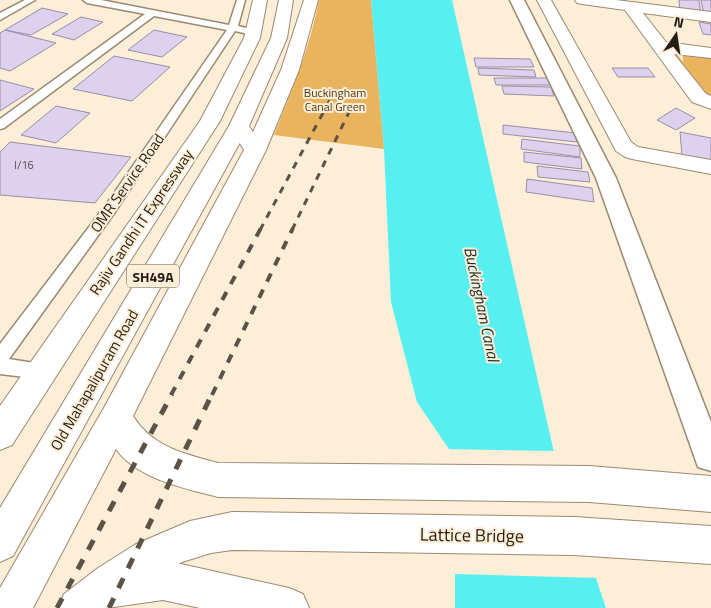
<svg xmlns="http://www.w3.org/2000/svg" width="711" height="608" viewBox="0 0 711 608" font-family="'Titillium Web',sans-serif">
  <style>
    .green { fill: #eab35d }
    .water { fill: #57eff0 }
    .pier { fill: #fdeed8 }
    .building { fill: #ddd1ee; stroke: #998ea8 }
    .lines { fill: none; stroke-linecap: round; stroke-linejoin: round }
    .service-casing { stroke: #9b8a71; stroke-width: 3 }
    .pedestrian-casing { stroke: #9b8a71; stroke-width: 3 }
    .minor-casing { stroke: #9b8a71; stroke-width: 2 }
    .secondary-casing { stroke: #9b8a71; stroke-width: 2 }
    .primary-casing { stroke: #9b8a71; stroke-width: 2 }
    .service { fill: #fff; fill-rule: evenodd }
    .pedestrian { fill: #fff; fill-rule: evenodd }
    .minor { fill: #fff; fill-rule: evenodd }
    .secondary { fill: #fff; fill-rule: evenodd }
    .primary { fill: #fff; fill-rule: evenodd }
    .rail-far2 { stroke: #5c5346; stroke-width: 3; stroke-dasharray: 7 7; stroke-linecap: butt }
    .rail-far1 { stroke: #5c5346; stroke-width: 4; stroke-dasharray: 9 9; stroke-linecap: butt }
    .rail { stroke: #5c5346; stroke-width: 5; stroke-dasharray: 11 11; stroke-linecap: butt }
    .labels { text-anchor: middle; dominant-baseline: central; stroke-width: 4; stroke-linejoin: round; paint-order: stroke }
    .far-number-label { font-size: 11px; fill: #524a4a }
    .far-park-label { font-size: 12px; fill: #503912; stroke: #fdeed8 }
    .shield { fill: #fdeed8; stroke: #645c4e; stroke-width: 1 }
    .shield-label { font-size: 14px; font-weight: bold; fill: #231d13 }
    .street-label { font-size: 15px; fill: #231d13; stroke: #fdeed8 }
    .water-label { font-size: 16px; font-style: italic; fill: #152e2e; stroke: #fdeed8 }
    .near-street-label { font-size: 18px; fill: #231d13; stroke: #fdeed8 }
  </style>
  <rect width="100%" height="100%" fill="#fdeed8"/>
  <path class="green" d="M319 0H371L384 149 274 135C292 90 310 48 319 0Z
    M670 50 711 55V101Z"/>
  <path class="water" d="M371 0H452L555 457 606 608H455V458L417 402 391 302 384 149Z"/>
  <path class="pier" d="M446 449 556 451 598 578 453 574 452 458Z"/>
  <path class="building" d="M679 0H699L701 15 680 12Z
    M701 0H711V16L704 15Z
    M42 8 68 14 31 35 5 30Z
    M81 17 103 22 74 40 52 34Z
    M699 22 711 24V35L703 34Z
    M5 30 56 43 10 71 0 68V33Z
    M154 30 187 37 162 57 128 50Z
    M114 56 170 67 132 101 73 89Z
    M474 58 530 59 534 67H476Z
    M478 68 534 70 536 77 479 75Z
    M612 68H648L655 77H618Z
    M494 78H548L551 85H496Z
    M0 80 34 89 0 111Z
    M502 86 551 87 554 96 504 94Z
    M56 106 90 113 56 143 21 135Z
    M676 108 695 118 676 130 657 120Z
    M503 125 576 133 577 142 503 134Z
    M680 132 711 138V161L682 156Z
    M522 139 580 146V157L521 149Z
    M10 142 131 157 95 203 0 195V152Z
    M524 152 581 158 582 169 524 162Z
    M537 166 588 172 590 182 538 177Z
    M527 179 592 188 594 202 526 192Z"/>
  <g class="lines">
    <g class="service-casing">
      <path id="service" d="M25 0H35L0 20V13Z
        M83 0H101L229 25 237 0H245L238 26 256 30 258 32 253 35 235 31 115 212 9 359 47 365 50 371 47 377 41 379 0 374V344L105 206 227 30 154 16 4 128 0 129V119L145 14 87 3Z"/>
    </g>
    <g class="pedestrian-casing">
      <path id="pedestrian" d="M510 0H524L616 178 711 422V471L698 467 596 178Z"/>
    </g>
    <g class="minor-casing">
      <path id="minor" d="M537 0H551L631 142 638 147 711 160V174L632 159 625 157 616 151Z
        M575 0H616L711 12V22L643 13 666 42 711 48V58L674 54 706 94 711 96V109L692 102 625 10 582 4 577 3Z
        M163 560 289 588 303 594 309 608H200L163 600 107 608 93 602 87 588 93 574 107 568Z"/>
    </g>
    <g class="secondary-casing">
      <path id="secondary" d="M304 0H318L299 70 266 150 133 416C152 447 185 454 218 463L589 466 711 476V512L589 502 218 497C184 488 137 479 116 449L33 608H0V588L105 406 244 150 229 126 232 122 239 120 246 122 253 132 281 70Z
        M232 512 574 517 711 526V564L574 555 232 550 211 553 182 562 144 583 110 608H58L64 594 98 568 136 544 190 521Z"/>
    </g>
    <g class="primary-casing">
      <path id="primary" d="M253 0H267L260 38 220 121 12 445 0 450V406L200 121 244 38Z
        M279 0H293L287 38 249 126 13 556 0 562V508L229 126 271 38Z"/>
    </g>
    <use href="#service" class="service"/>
    <use href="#pedestrian" class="pedestrian"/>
    <use href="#minor" class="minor"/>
    <use href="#secondary" class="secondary"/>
    <use href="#primary" class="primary"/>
    <path class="rail-far2" d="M260 230 330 100
      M292 230 352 106"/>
    <path class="rail-far1" d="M171 395 261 228
      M212 395 293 228"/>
    <path class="rail" d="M57 608 172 394
      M109 608 212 394"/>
  </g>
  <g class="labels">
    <g class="far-number-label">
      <text x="24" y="165">I/16</text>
    </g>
    <g class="far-park-label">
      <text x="335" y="92">Buckingham<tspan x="335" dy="14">Canal Green</tspan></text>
    </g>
    <rect class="shield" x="127" y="264.5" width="52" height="23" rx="4"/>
    <g class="shield-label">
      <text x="153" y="276">SH49A</text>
    </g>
    <g class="street-label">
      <text transform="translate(127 183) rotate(-55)">OMR Service Road</text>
      <text transform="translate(141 222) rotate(-56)">Rajiv Gandhi IT Expressway</text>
      <text transform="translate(94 380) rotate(-60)">Old Mahapalipuram Road</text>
    </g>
    <g class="water-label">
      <text transform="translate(482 304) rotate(78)">Buckingham Canal</text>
    </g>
    <g class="near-street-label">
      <text transform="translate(472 535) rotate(1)">Lattice Bridge</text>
    </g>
  </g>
  <g transform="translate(676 35) rotate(13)" stroke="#fdeed8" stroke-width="4" paint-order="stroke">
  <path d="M0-4L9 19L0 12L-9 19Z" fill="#231d13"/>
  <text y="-8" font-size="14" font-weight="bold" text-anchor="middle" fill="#231d13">N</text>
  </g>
</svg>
